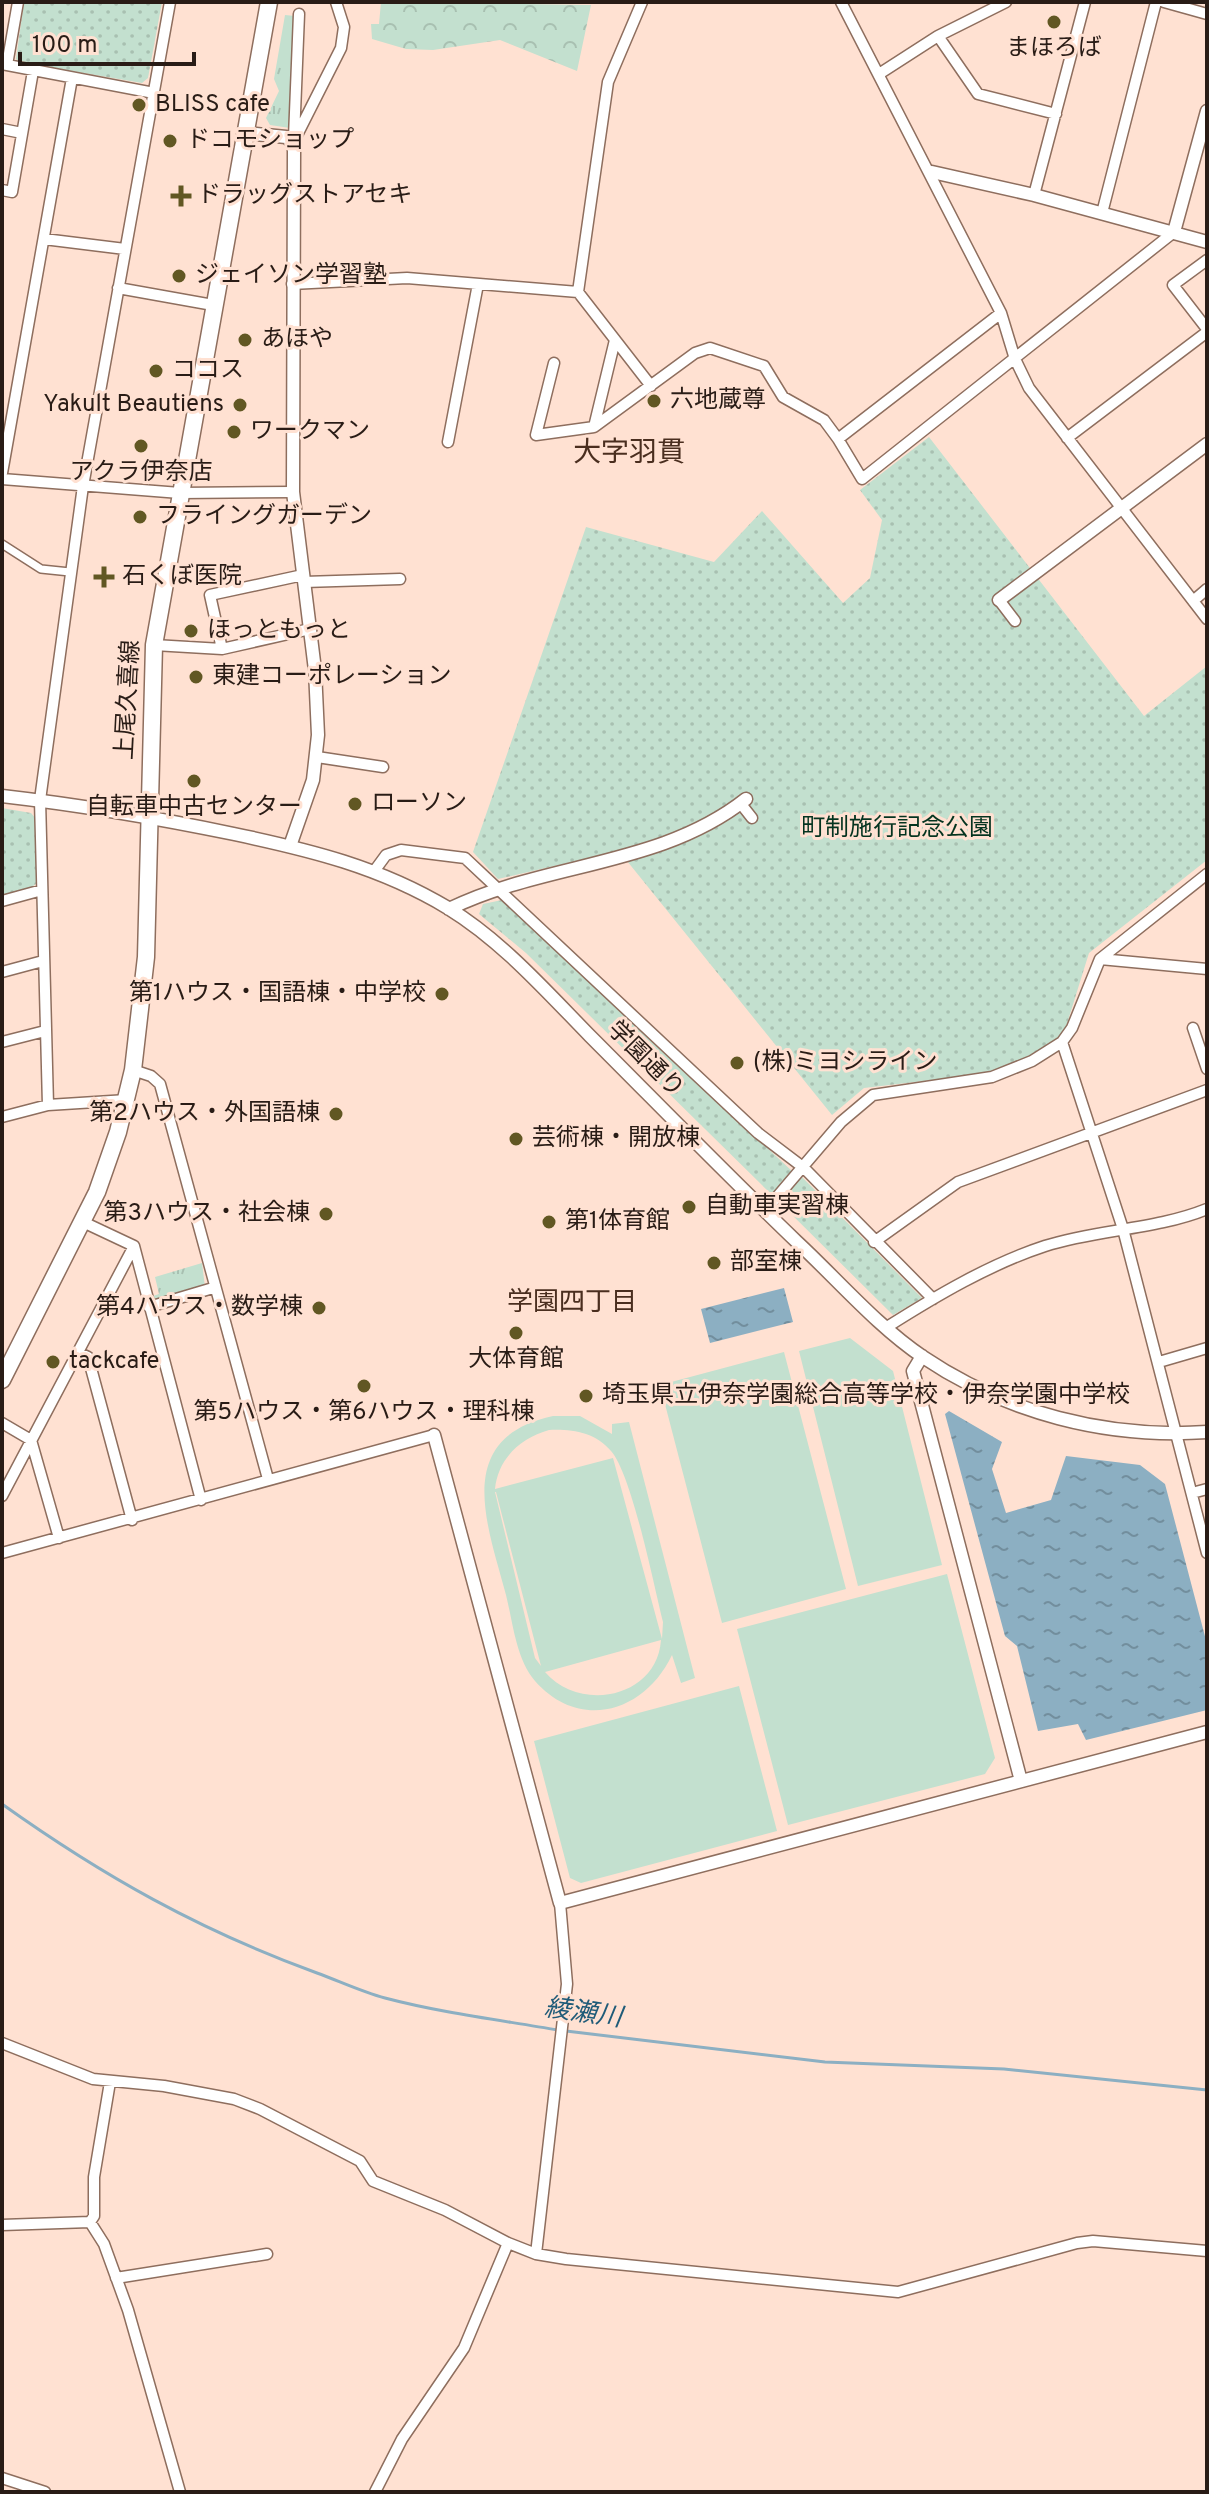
<svg xmlns="http://www.w3.org/2000/svg" width="1209" height="2494" viewBox="0 0 1209 2494" font-family="Overpass,'Noto Sans JP',sans-serif">
  <style>
    .grass { fill: url(#grass-tufts) }
    .forest { fill: url(#forest-crowns) }
    .park { fill: url(#park-dots) }
    .pitch { fill: #c3e0cf; fill-rule: evenodd }
    .water { fill: url(#water-ripples) }
    .lines { fill: none; stroke-linecap: round; stroke-linejoin: round }
    .stream { stroke: #8cafc2; stroke-width: 3 }
    .pedestrian-casing { stroke: #8e6e5e; stroke-width: 10 }
    .minor-casing { stroke: #8e6e5e; stroke-width: 13 }
    .tertiary-casing { stroke: #8e6e5e; stroke-width: 15 }
    .primary-casing { stroke: #8e6e5e; stroke-width: 19 }
    .pedestrian { stroke: #fff; stroke-width: 7 }
    .minor { stroke: #fff; stroke-width: 10 }
    .tertiary { stroke: #fff; stroke-width: 12 }
    .primary { stroke: #fff; stroke-width: 16 }
    .poi-dot { fill: #615723; stroke: #ffe1d2; stroke-width: 3 }
    .labels { text-anchor: middle; dominant-baseline: central; stroke-width: 6; stroke-linejoin: round; paint-order: stroke }
    .poi-label { font-size: 24px; fill: #291c16; stroke: #ffe1d2; text-anchor: start }
    .street-label { font-size: 24px; fill: #291c16; stroke: #ffe1d2 }
    .park-label { font-size: 24px; fill: #04331f; stroke: #ffe1d2 }
    .neighbourhood-label { font-size: 26px; fill: #4a2e1f; stroke: #ffe1d2 }
    .water-label { font-size: 26px; font-style: italic; fill: #1f5b78; stroke: #ffe1d2 }
    .quarter-label { font-size: 28px; fill: #4a2e1f; stroke: #ffe1d2 }
  </style>
  <defs>
    <pattern id="grass-tufts" width="24" height="20" patternUnits="userSpaceOnUse" patternTransform="scale(2)"><rect width="24" height="20" fill="#c3e0cf"/><path d="M3 7l-1-3M5 7V3M7 7l1-3M15 17l-1-3M17 17v-4M19 17l1-3" fill="none" stroke="#a8c0b1"/></pattern>
    <pattern id="forest-crowns" width="20" height="18" patternUnits="userSpaceOnUse" patternTransform="scale(2)"><rect width="20" height="18" fill="#c3e0cf"/><path d="M2 6a3 3 0 1 1 6 0M12 15a3 3 0 1 1 6 0" fill="none" stroke="#a8c0b1"/></pattern>
    <pattern id="park-dots" width="8" height="8" patternUnits="userSpaceOnUse" patternTransform="scale(2)"><rect width="8" height="8" fill="#c3e0cf"/><path d="M2 2h.1M6 6h.1" fill="none" stroke="#a8c0b1" stroke-width="1.8" stroke-linecap="round"/></pattern>
    <pattern id="water-ripples" width="26" height="14" patternUnits="userSpaceOnUse" patternTransform="scale(2)"><rect width="26" height="14" fill="#8cafc2"/><path d="M2 4q2-2 4 0t4 0M15 11q2-2 4 0t4 0" fill="none" stroke="#728e9d"/></pattern>
  </defs>
  <rect width="100%" height="100%" fill="#ffe1d2"/>
  <path class="grass" d="M285 15 295 16 290 128 270 125 266 118 279 91 274 79Z
    M202 1263 205 1287 156 1299 153 1296 159 1294 155 1277Z"/>
  <path class="forest" d="M381 2 591 5 577 71 500 40 433 50 406 49 372 39 371 24H379Z"/>
  <path class="park" d="M24 2H162L148 78 142 83 19 62 16 59Z
    M929 437 1144 716 1207 666V860L1089 953 1065 1030 1054 1041 1030 1057 984 1074 864 1088 832 1115 619 851 498 879 473 852 586 527 714 562 762 511 843 603 870 578 882 520 860 490Z
    M2 808 31 813 36 819 38 882 32 887 2 895Z
    M502 900 793 1172 771 1194 526 953 479 914 483 904Z
    M802 1177 922 1298 893 1315 780 1203Z"/>
  <path class="pitch" d="M850 1338 893 1371 942 1565 858 1586 799 1351Z
    M784 1352 846 1589 722 1623 660 1385Z
    M553 1416H580L612 1434V1424L629 1422 695 1678 681 1683 672 1655C645 1712 580 1732 535 1681 516 1659 513 1623 506 1595 488 1526 451 1438 553 1416ZM549 1430C572 1429 595 1432 611 1451 632 1475 654 1586 663 1622L662 1639 613 1458 495 1489C498 1458 521 1438 549 1430ZM495 1492H496L541 1666 535 1658ZM661 1640C657 1698 580 1713 545 1672Z
    M947 1574 995 1758 985 1774 788 1825 737 1629Z
    M739 1686 777 1831 581 1883 570 1878 534 1741Z"/>
  <path class="water" d="M784 1288 793 1322 710 1343 701 1309Z
    M949 1411 1002 1442 992 1469 1006 1513 1051 1500 1066 1456 1140 1465 1165 1484 1207 1644V1710L1086 1740 1078 1724 1038 1731 1017 1646 1005 1636 945 1414Z"/>
  <g class="lines">
    <path class="stream" d="M2 1804C103 1876 199 1930 317 1973 339 1981 362 1992 385 1998 442 2013 500 2020 558 2030
      M566 2031 825 2062 1004 2069 1207 2090"/>
    <g class="pedestrian-casing">
      <path id="pedestrian" d="M2 544 41 569 70 572"/>
    </g>
    <g class="minor-casing">
      <path id="minor" d="M642 2 608 82 578 292 651 386
        M841 2 1001 313 1015 359 1029 388 1207 619
        M1164 2 1207 14
        M938 36 978 94 1056 114
        M2 64 154 93
        M7 65 18 2
        M879 74 938 36 1006 2
        M2 129 22 133
        M294 137 299 14
        M293 143 341 48 344 27 336 2
        M2 190 12 192 33 71
        M1034 195 1085 2
        M1102 213 1156 2
        M44 239 125 249
        M1207 260 1173 285 1207 329
        M292 284 407 278 578 292
        M118 288 213 305
        M1001 313 838 439 862 479 1174 232
        M554 363 536 435 594 427 695 353 710 348 764 366 783 397 824 420 838 439
        M594 427 615 340
        M1067 438 1207 332
        M448 442 478 284
        M2 473 72 78
        M2 479 180 493 293 492
        M303 575 210 595 222 649 310 629
        M304 582 400 579
        M999 600 1015 621
        M1193 601 1207 589
        M154 645 222 649
        M317 757 383 767
        M741 804 752 818
        M375 870 386 855 401 850 465 858 758 1133 804 1168 933 1299
        M2 901 42 890
        M1100 959 1207 969
        M2 972 43 961
        M1193 1028 1207 1069
        M2 1042 45 1031
        M1062 1042 1123 1229 1207 1553
        M133 1070 151 1076 160 1084 268 1479
        M48 1105 40 800 83 486 170 2
        M2 1117 48 1105 127 1100
        M765 1211 841 1122 873 1095 992 1077 1032 1061 1062 1042 1072 1028 1100 959 1207 874
        M83 1222 134 1246
        M874 1242 958 1182 1207 1090
        M134 1246 201 1500
        M149 1307 213 1288
        M887 1327C936 1296 990 1264 1045 1246 1098 1229 1155 1230 1207 1209
        M77 1352 88 1357 132 1520
        M1159 1362 1207 1348
        M2 1423 31 1440 59 1538
        M1192 1493 1207 1489
        M2 1496 134 1246
        M2 1553 434 1435
        M2 2043 93 2079 164 2086 234 2099 260 2109 360 2161 373 2181 445 2210 508 2243
        M90 2222 104 2244 128 2310 180 2492
        M2 2225 90 2222 94 2216V2177L110 2082
        M536 2254 567 1984 560 1903
        M116 2278 267 2254
        M2 2478 45 2492
        M375 2492 402 2439 464 2348 508 2243 536 2254 566 2259 898 2292 1077 2243 1093 2241 1207 2251"/>
    </g>
    <g class="tertiary-casing">
      <path id="tertiary" d="M245 133 286 137 293 143 294 151 293 492 315 670 318 735 313 780 290 846
        M932 172 1034 195 1207 242
        M1174 232 1207 111
        M999 600 1207 444
        M2 796C80 805 157 818 234 834 310 850 380 867 448 908 502 941 546 991 590 1036 659 1105 727 1175 797 1242 838 1280 877 1326 923 1357 1006 1413 1107 1439 1207 1432
        M449 909C545 862 660 867 746 799
        M922 1356 913 1371 1021 1781
        M434 1435 560 1903 1207 1732"/>
    </g>
    <g class="primary-casing">
      <path id="primary" d="M2 1380 97 1192 118 1132 133 1070 146 957 154 645 269 2"/>
    </g>
    <use href="#pedestrian" class="pedestrian"/>
    <use href="#minor" class="minor"/>
    <use href="#tertiary" class="tertiary"/>
    <use href="#primary" class="primary"/>
  </g>
  <g class="poi-dot">
    <circle cx="1054" cy="22" r="8"/>
    <circle cx="139" cy="105" r="8"/>
    <circle cx="170" cy="141" r="8"/>
    <path d="M177 184h8v8h8v8h-8v8h-8v-8h-8v-8h8z"/>
    <circle cx="179" cy="276" r="8"/>
    <circle cx="245" cy="340" r="8"/>
    <circle cx="156" cy="371" r="8"/>
    <circle cx="654" cy="401" r="8"/>
    <circle cx="240" cy="405" r="8"/>
    <circle cx="234" cy="432" r="8"/>
    <circle cx="141" cy="446" r="8"/>
    <circle cx="140" cy="517" r="8"/>
    <path d="M100 565h8v8h8v8h-8v8h-8v-8h-8v-8h8z"/>
    <circle cx="191" cy="631" r="8"/>
    <circle cx="196" cy="677" r="8"/>
    <circle cx="194" cy="781" r="8"/>
    <circle cx="355" cy="804" r="8"/>
    <circle cx="442" cy="994" r="8"/>
    <circle cx="737" cy="1063" r="8"/>
    <circle cx="336" cy="1114" r="8"/>
    <circle cx="516" cy="1139" r="8"/>
    <circle cx="689" cy="1207" r="8"/>
    <circle cx="326" cy="1214" r="8"/>
    <circle cx="549" cy="1222" r="8"/>
    <circle cx="714" cy="1263" r="8"/>
    <circle cx="319" cy="1308" r="8"/>
    <circle cx="516" cy="1333" r="8"/>
    <circle cx="53" cy="1362" r="8"/>
    <circle cx="364" cy="1386" r="8"/>
    <circle cx="586" cy="1396" r="8"/>
  </g>
  <g class="labels">
    <g class="poi-label">
      <text x="1054" y="49" text-anchor="middle">まほろば</text>
      <text x="155" y="105">BLISS cafe</text>
      <text x="186" y="141">ドコモショップ</text>
      <text x="197" y="196">ドラッグストアセキ</text>
      <text x="195" y="276">ジェイソン学習塾</text>
      <text x="261" y="340">あほや</text>
      <text x="172" y="371">ココス</text>
      <text x="670" y="401">六地蔵尊</text>
      <text x="224" y="405" text-anchor="end">Yakult Beautiens</text>
      <text x="250" y="432">ワークマン</text>
      <text x="141" y="473" text-anchor="middle">アクラ伊奈店</text>
      <text x="156" y="517">フライングガーデン</text>
      <text x="122" y="577">石くぼ医院</text>
      <text x="207" y="631">ほっともっと</text>
      <text x="212" y="677">東建コーポレーション</text>
      <text x="371" y="804">ローソン</text>
      <text x="194" y="808" text-anchor="middle">自転車中古センター</text>
      <text x="426" y="994" text-anchor="end">第1ハウス・国語棟・中学校</text>
      <text x="753" y="1063">(株)ミヨシライン</text>
      <text x="320" y="1114" text-anchor="end">第2ハウス・外国語棟</text>
      <text x="532" y="1139">芸術棟・開放棟</text>
      <text x="705" y="1207">自動車実習棟</text>
      <text x="310" y="1214" text-anchor="end">第3ハウス・社会棟</text>
      <text x="565" y="1222">第1体育館</text>
      <text x="730" y="1263">部室棟</text>
      <text x="303" y="1308" text-anchor="end">第4ハウス・数学棟</text>
      <text x="516" y="1360" text-anchor="middle">大体育館</text>
      <text x="69" y="1362">tackcafe</text>
      <text x="602" y="1396">埼玉県立伊奈学園総合高等学校・伊奈学園中学校</text>
      <text x="364" y="1413" text-anchor="middle">第5ハウス・第6ハウス・理科棟</text>
    </g>
    <g class="street-label">
      <text transform="translate(129 700) rotate(-87)">上尾久喜線</text>
      <text transform="translate(645 1060) rotate(45)">学園通り</text>
    </g>
    <g class="park-label">
      <text x="897" y="829">町制施行記念公園</text>
    </g>
    <g class="neighbourhood-label">
      <text x="572" y="1303">学園四丁目</text>
    </g>
    <g class="water-label">
      <text transform="translate(583 2014) rotate(8)">綾瀬川</text>
    </g>
    <g class="quarter-label">
      <text x="629" y="454">大字羽貫</text>
    </g>
  </g>
  <rect width="1209" height="2494" fill="none" stroke="#291c16" stroke-width="8"/>
  <path d="M20 52v12h174v-12" fill="none" stroke="#291c16" stroke-width="4"/>
  <text x="32" y="52" font-size="24" fill="#291c16" stroke="#ffe1d2" stroke-width="6" paint-order="stroke">100 m</text>
</svg>
